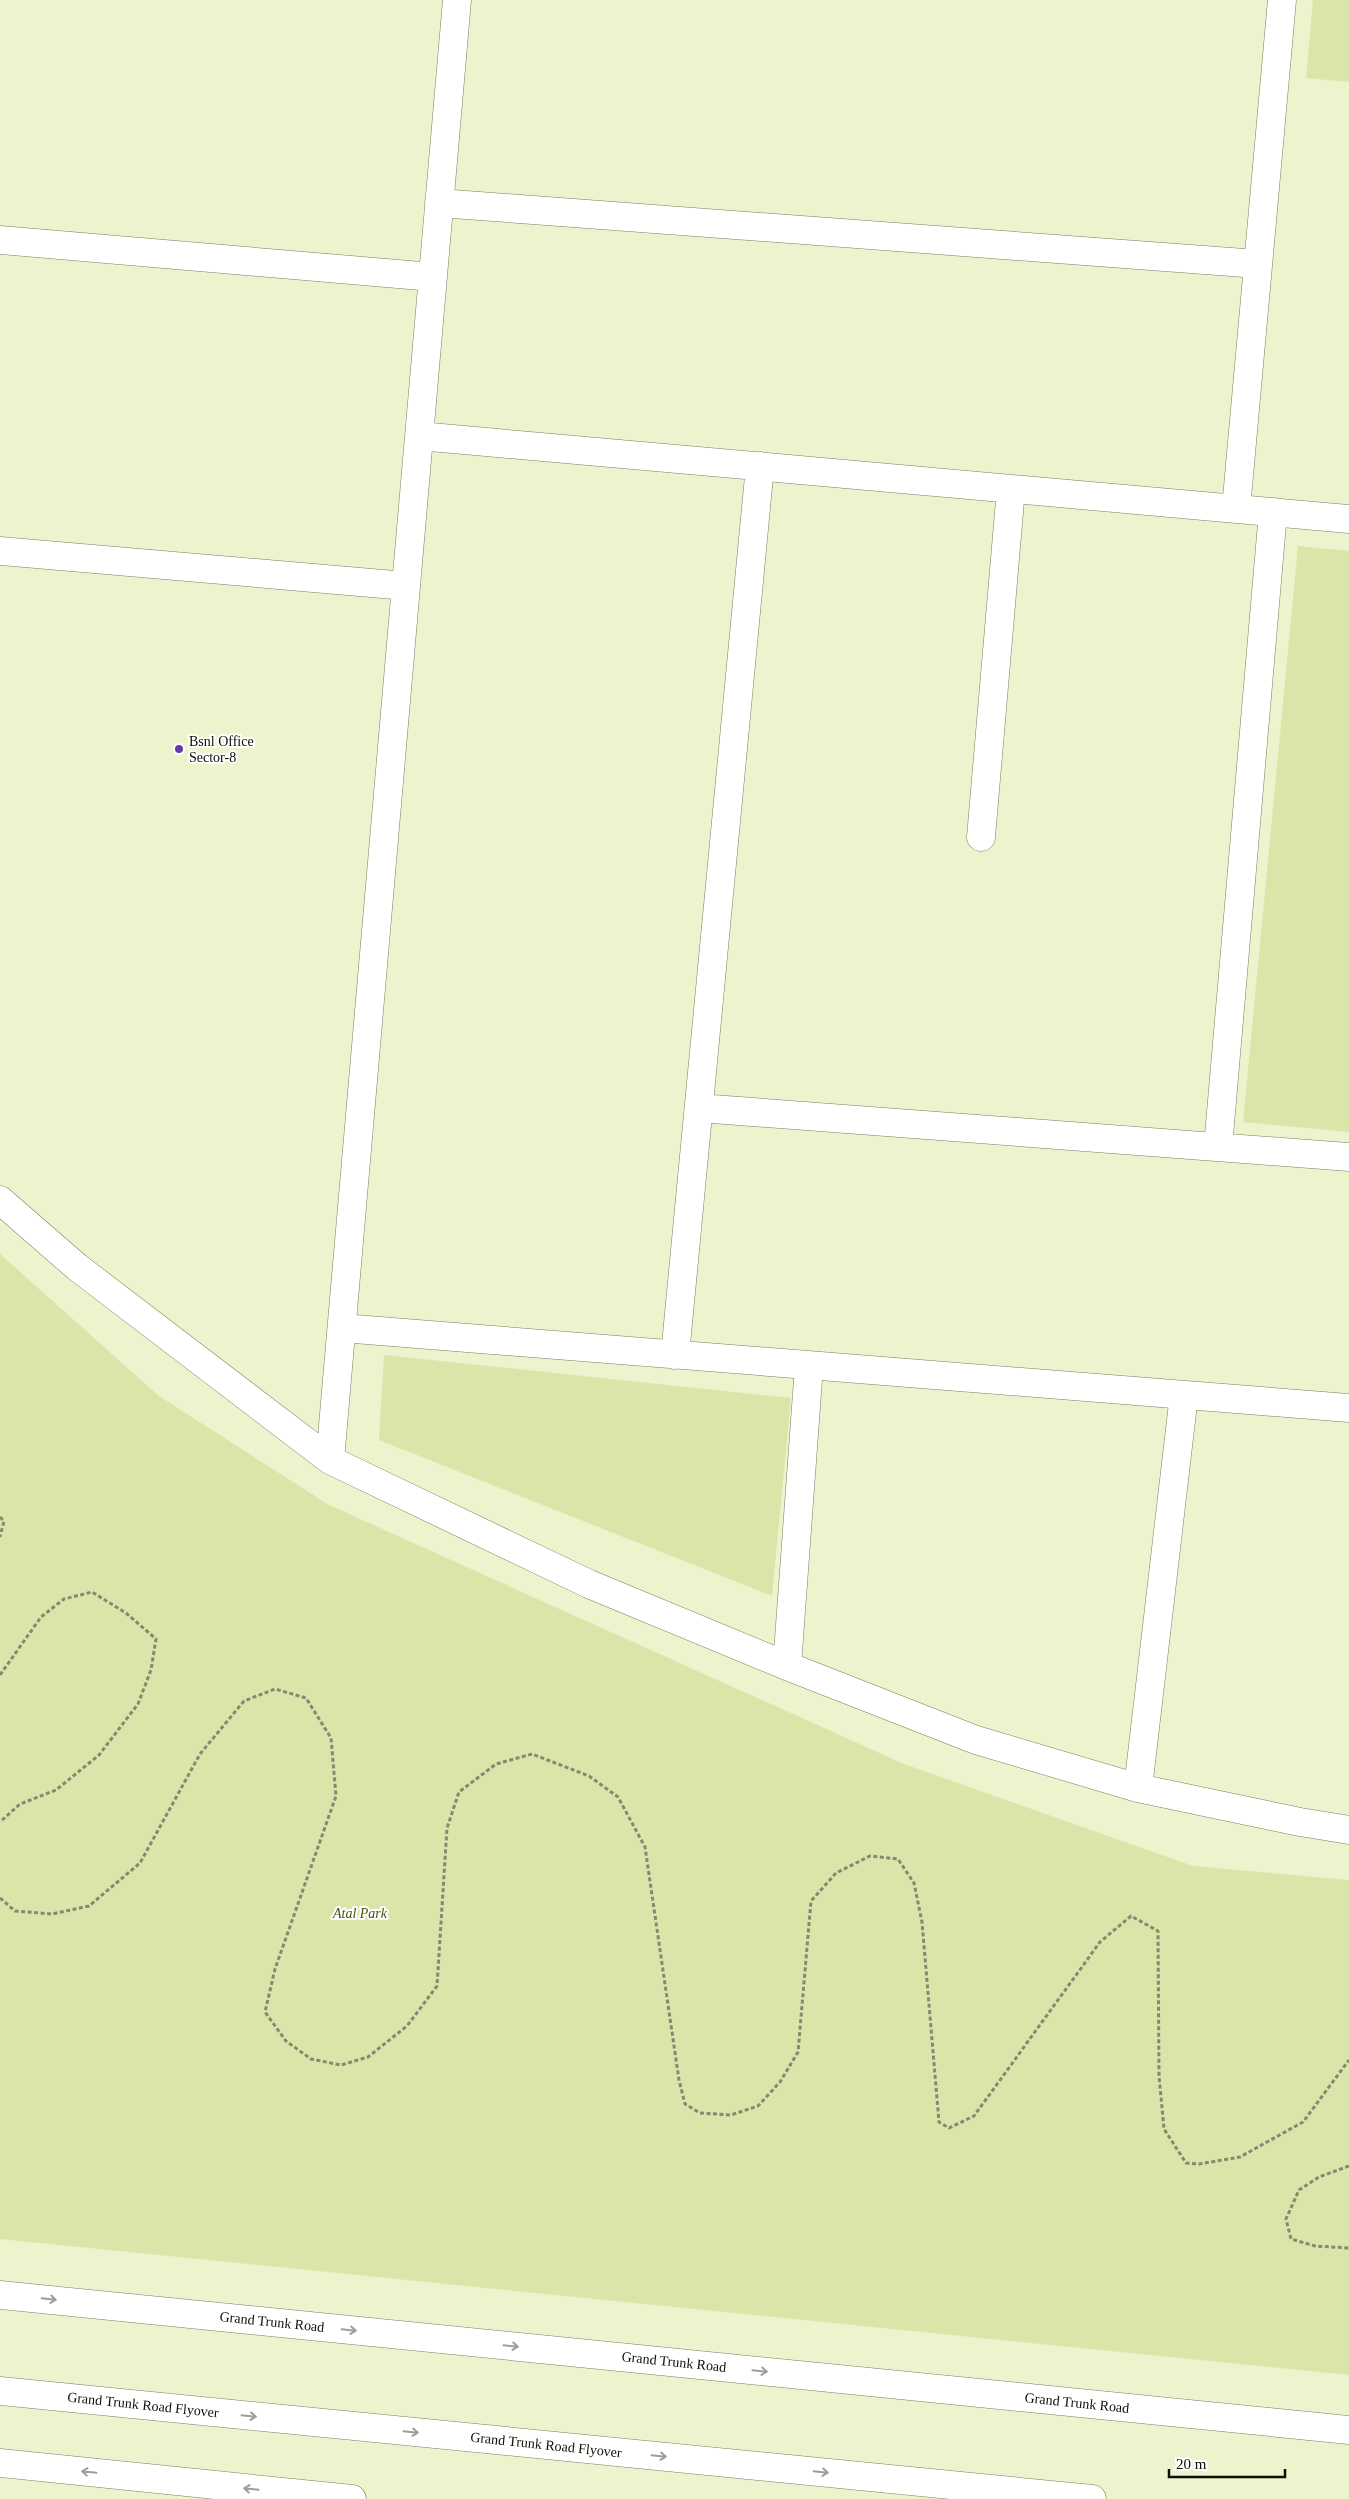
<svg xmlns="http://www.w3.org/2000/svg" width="1349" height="2499" viewBox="0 0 1349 2499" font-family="Georgia,serif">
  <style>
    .green { fill: #dbe5aa }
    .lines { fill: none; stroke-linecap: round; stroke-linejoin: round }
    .minor-casing { stroke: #7a805e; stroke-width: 29 }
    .primary-casing { stroke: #7a805e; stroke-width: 29 }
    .motorway-casing { stroke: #7a805e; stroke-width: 29 }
    .path { stroke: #84896f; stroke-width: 3; stroke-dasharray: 4 2.5; stroke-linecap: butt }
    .minor { stroke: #fff; stroke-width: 28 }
    .primary { stroke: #fff; stroke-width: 28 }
    .motorway { stroke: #fff; stroke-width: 28 }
    .oneway { stroke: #9e9f9b }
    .poi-dot { fill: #6639b1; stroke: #fff; stroke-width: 2 }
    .labels { text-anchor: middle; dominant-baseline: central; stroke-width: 4; stroke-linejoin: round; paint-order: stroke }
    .poi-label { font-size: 14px; fill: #0d0f04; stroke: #fff; text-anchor: start }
    .park-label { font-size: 14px; font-style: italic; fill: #4b520c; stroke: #fff }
    .street-label { font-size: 14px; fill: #0d0f04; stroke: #fff }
  </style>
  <rect width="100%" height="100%" fill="#ecf3cd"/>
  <path class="green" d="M1313 0H1349V82L1306 78Z
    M1298 546 1349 551V1132L1243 1122Z
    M0 1254 159 1396 329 1505 904 1764 1193 1866 1349 1880V2375L0 2239Z
    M384 1355 791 1398 772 1596 379 1440Z"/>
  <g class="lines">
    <g class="minor-casing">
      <path id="minor" d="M439 203 1258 264
        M0 240 433 277
        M419 436 1349 519
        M1236 509 1282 0
        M0 551 406 586
        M981 837 1011 489
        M699 1108 1349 1157
        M1218 1147 1273 512
        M0 1200 77 1267 330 1460 589 1584 787 1666 976 1740 1138 1788 1300 1822 1349 1830
        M342 1328 1349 1408
        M675 1355 760 466
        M330 1460 457 0
        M787 1666 809 1366
        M1138 1788 1184 1395"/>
    </g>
    <g class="primary-casing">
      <path id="primary" d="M0 2295 1349 2430"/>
    </g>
    <g class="motorway-casing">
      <path id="motorway" d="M0 2391 1092 2499
        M0 2463 352 2499"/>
    </g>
    <path class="path" d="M0 1517 4 1521 0 1537
      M0 1675 41 1617 64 1599 92 1592 126 1613 156 1639 151 1670 138 1704 99 1755 56 1790 20 1804 0 1822
      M0 1898 15 1911 52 1914 89 1906 140 1863 200 1754 244 1701 275 1689 306 1698 331 1738 336 1796 275 1969 265 2012 286 2041 311 2059 341 2065 368 2057 407 2026 437 1986 447 1828 459 1792 496 1764 532 1754 589 1776 618 1797 645 1847 679 2080 685 2104 700 2113 731 2115 758 2106 780 2082 798 2052 811 1901 836 1873 870 1856 898 1859 914 1883 922 1922 939 2122 949 2128 974 2116 1100 1942 1131 1916 1158 1931 1159 2076 1164 2129 1186 2163 1199 2164 1240 2157 1303 2122 1349 2060
      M1349 2166 1319 2177 1299 2190 1286 2219 1291 2239 1315 2246 1349 2248"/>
    <use href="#minor" class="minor"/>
    <use href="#primary" class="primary"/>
    <use href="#motorway" class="motorway"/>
  </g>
  <defs><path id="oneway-shaft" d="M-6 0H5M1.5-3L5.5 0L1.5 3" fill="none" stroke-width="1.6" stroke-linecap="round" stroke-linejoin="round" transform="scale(1.25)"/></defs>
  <g class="oneway">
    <use href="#oneway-shaft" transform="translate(49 2299) rotate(6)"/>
    <use href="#oneway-shaft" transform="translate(349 2330) rotate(6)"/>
    <use href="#oneway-shaft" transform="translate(511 2346) rotate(6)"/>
    <use href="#oneway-shaft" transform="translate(760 2371) rotate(6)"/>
    <use href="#oneway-shaft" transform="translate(249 2416) rotate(6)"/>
    <use href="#oneway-shaft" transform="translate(411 2432) rotate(6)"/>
    <use href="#oneway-shaft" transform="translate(659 2456) rotate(6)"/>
    <use href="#oneway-shaft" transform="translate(89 2472) rotate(-174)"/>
    <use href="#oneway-shaft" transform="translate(821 2472) rotate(6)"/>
    <use href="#oneway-shaft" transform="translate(251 2489) rotate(-174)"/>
  </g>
  <circle class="poi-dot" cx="179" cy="749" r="5"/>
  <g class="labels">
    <g class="poi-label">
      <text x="189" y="741">Bsnl Office<tspan x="189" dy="16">Sector-8</tspan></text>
    </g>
    <g class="park-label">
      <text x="360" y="1913">Atal Park</text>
    </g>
    <g class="street-label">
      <text transform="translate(272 2322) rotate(6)">Grand Trunk Road</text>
      <text transform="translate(674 2362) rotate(6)">Grand Trunk Road</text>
      <text transform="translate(1077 2403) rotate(6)">Grand Trunk Road</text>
      <text transform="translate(143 2405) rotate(6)">Grand Trunk Road Flyover</text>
      <text transform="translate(546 2445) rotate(6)">Grand Trunk Road Flyover</text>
    </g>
  </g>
  <path d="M1169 2469v8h116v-8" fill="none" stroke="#0d0f04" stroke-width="2.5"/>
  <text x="1176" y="2469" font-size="15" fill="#0d0f04" stroke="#ffffff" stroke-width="4" paint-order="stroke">20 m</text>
</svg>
